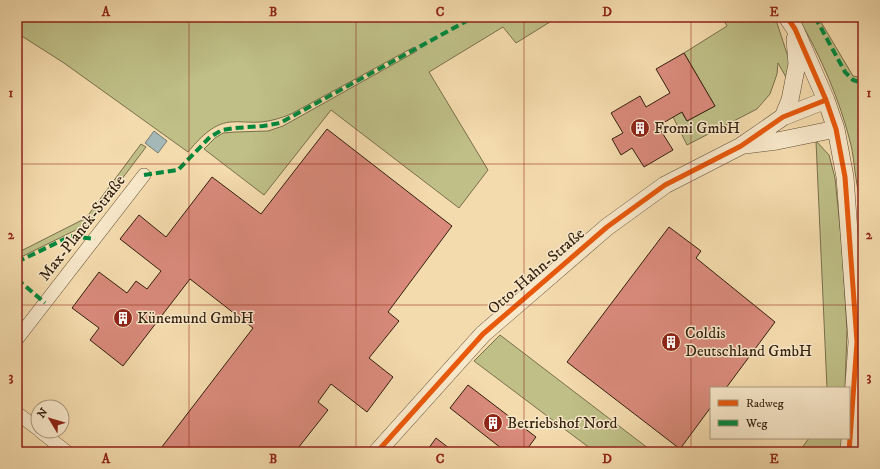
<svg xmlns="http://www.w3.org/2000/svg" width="880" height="469" viewBox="0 0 880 469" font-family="'IM FELL DW Pica',serif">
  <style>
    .green { fill: #bfbf87; stroke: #796f4a }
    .water { fill: #a3b8b7; stroke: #767b73 }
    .building { fill: #d98a7b; stroke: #331f0e }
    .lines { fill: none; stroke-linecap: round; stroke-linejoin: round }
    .minor-casing { stroke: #634e36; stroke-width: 14 }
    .tertiary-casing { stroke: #634e36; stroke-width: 18 }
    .minor { stroke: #f8e8ca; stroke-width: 13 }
    .tertiary { stroke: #f8e8ca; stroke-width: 17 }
    .quiet { stroke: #00873e; stroke-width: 4; stroke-dasharray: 8 4; stroke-linecap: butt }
    .cycleway-casing { stroke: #f8e8ca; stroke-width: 8 }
    .cycleway { stroke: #e8590c; stroke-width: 5 }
    .grid { fill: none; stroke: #8f2418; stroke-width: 1; stroke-opacity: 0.55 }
    .labels { text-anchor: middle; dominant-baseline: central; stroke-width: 3; stroke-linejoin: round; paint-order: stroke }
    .poi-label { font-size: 16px; fill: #331f0e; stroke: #f8e8ca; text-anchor: start }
    .street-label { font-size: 16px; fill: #331f0e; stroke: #f8e8ca }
    .neatline { fill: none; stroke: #8f2418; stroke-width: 1.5 }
    .grid-label { font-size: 13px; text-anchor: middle; font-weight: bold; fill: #8f2418 }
  </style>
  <rect width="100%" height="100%" fill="#f4dbad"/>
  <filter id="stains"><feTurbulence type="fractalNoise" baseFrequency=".005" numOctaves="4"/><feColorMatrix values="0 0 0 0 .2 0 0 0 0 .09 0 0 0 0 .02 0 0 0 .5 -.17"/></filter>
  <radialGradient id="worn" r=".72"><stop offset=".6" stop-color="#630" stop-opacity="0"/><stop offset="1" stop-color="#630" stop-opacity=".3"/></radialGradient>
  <path class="green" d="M17 17H558L516 43 503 27 429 72 488 170 459 208 331 110 264 195 204 149 215 138 223 133 235 132 268 131 283 126 417 51 414 47 291 114C281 118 272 121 261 122 251 123 240 121 230 122 212 124 199 139 188 152L64 63 17 33Z
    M722 17H775L792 69 791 86 778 63 777 74 770 94 757 109 687 145 673 117 680 110 687 121 715 106 684 53 727 26Z
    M798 17H818L853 76 863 78V90L860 89 863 106V227C861 209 858 191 855 172 854 163 853 154 851 145 840 100 821 57 798 17Z
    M816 141 829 155 835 178 842 247 847 330 845 388H827Z
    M141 144 146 147 88 224 17 259V253L86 218Z
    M500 335 653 452H595L474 361Z
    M809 438H842L841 452H799Z"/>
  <path class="water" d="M154 131 167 141 158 153 145 143Z"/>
  <path class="building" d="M684 53 715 106 687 121 682 112 658 126 673 150 644 167 632 148 621 155 612 139 623 133 611 113 640 96 646 107 670 93 656 69Z
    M327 129 452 226 388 312 399 321 369 358 393 377 367 412 331 384 318 402 328 410 295 452H158L253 328 190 279 123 366 90 340 99 328 72 308 99 272 127 293 136 281 147 289 161 271 120 239 139 215 166 237 212 177 261 214Z
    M669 227 701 251 696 258 775 322 726 388H711V407L680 449 567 362Z
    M468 385 536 437 525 452H506L450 408Z
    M436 438 454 452H426Z"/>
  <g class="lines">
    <g class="minor-casing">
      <path id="minor" d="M17 339 144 175
        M17 413 38 429
        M40 431 67 452"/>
    </g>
    <g class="tertiary-casing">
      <path id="tertiary" d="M787 17 795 29 826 100 836 129 845 177 857 342 849 452
        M783 117 790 100 797 64 795 39
        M745 145 777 141 836 129
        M377 452 483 334 607 227 665 185 741 146 783 117 826 100"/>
    </g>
    <use href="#minor" class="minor"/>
    <use href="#tertiary" class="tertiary"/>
    <path class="quiet" d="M815 17 845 72 853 80 863 83
      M144 175 178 170 210 137 222 130 235 128 263 126 280 123 474 17
      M17 262 71 236 95 239
      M17 279 45 303"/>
    <g class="cycleway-casing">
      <path id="cycleway" d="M787 17 795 29 826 100 836 129 845 177 857 342 849 452
        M377 452 483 334 607 227 665 185 741 146 783 117 826 100"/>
    </g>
    <use href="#cycleway" class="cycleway"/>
  </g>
  <path class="grid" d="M189 17V452M356 17V452M524 17V452M691 17V452M17 164H863M17 305H863"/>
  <defs>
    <g id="building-disc" transform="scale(1)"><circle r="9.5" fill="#8f2418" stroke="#f8e8ca"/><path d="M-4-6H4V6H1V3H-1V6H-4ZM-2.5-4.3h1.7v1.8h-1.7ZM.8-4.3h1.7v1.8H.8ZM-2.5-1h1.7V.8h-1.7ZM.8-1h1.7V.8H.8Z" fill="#fff"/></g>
  </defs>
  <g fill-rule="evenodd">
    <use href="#building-disc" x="640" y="128"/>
    <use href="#building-disc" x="123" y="318"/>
    <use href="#building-disc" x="671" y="342"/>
    <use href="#building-disc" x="493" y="423"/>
  </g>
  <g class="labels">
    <g class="poi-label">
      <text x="654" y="128">Fromi GmbH</text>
      <text x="137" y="318">Künemund GmbH</text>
      <text x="685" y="333">Coldis<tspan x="685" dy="18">Deutschland GmbH</tspan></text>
      <text x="507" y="423">Betriebshof Nord</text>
    </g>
    <g class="street-label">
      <text transform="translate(82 228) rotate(-52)">Max-Planck-Straße</text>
      <text transform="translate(536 271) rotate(-41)">Otto-Hahn-Straße</text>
    </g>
  </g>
  <rect width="880" height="469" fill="none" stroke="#f4dbad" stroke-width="44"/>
  <rect x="710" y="387" width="140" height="52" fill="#f8e8ca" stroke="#a9987f"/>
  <rect x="718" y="400" width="20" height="6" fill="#e8590c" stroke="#a9987f"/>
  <text x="746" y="407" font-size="12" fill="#331f0e">Radweg</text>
  <rect x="718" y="420" width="20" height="6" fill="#00873e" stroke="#a9987f"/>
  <text x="746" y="427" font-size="12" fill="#331f0e">Weg</text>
  <g transform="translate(50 419) rotate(308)"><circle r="19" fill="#f8e8ca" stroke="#a9987f"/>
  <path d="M0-3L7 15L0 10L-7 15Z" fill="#8f2418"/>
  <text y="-6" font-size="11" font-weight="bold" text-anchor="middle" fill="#331f0e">N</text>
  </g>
  <rect x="22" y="22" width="836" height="425" class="neatline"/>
  <g class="grid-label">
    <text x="106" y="16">A</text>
    <text x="273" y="16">B</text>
    <text x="440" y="16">C</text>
    <text x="607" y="16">D</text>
    <text x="774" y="16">E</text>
    <text x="11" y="97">1</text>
    <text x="869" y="97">1</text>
    <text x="11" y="239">2</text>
    <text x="869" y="239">2</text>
    <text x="11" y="381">3</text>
    <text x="869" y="381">3</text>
    <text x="106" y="463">A</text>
    <text x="273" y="463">B</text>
    <text x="440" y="463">C</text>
    <text x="607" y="463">D</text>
    <text x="774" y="463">E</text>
  </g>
  <rect width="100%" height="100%" filter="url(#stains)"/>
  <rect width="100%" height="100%" fill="url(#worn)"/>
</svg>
